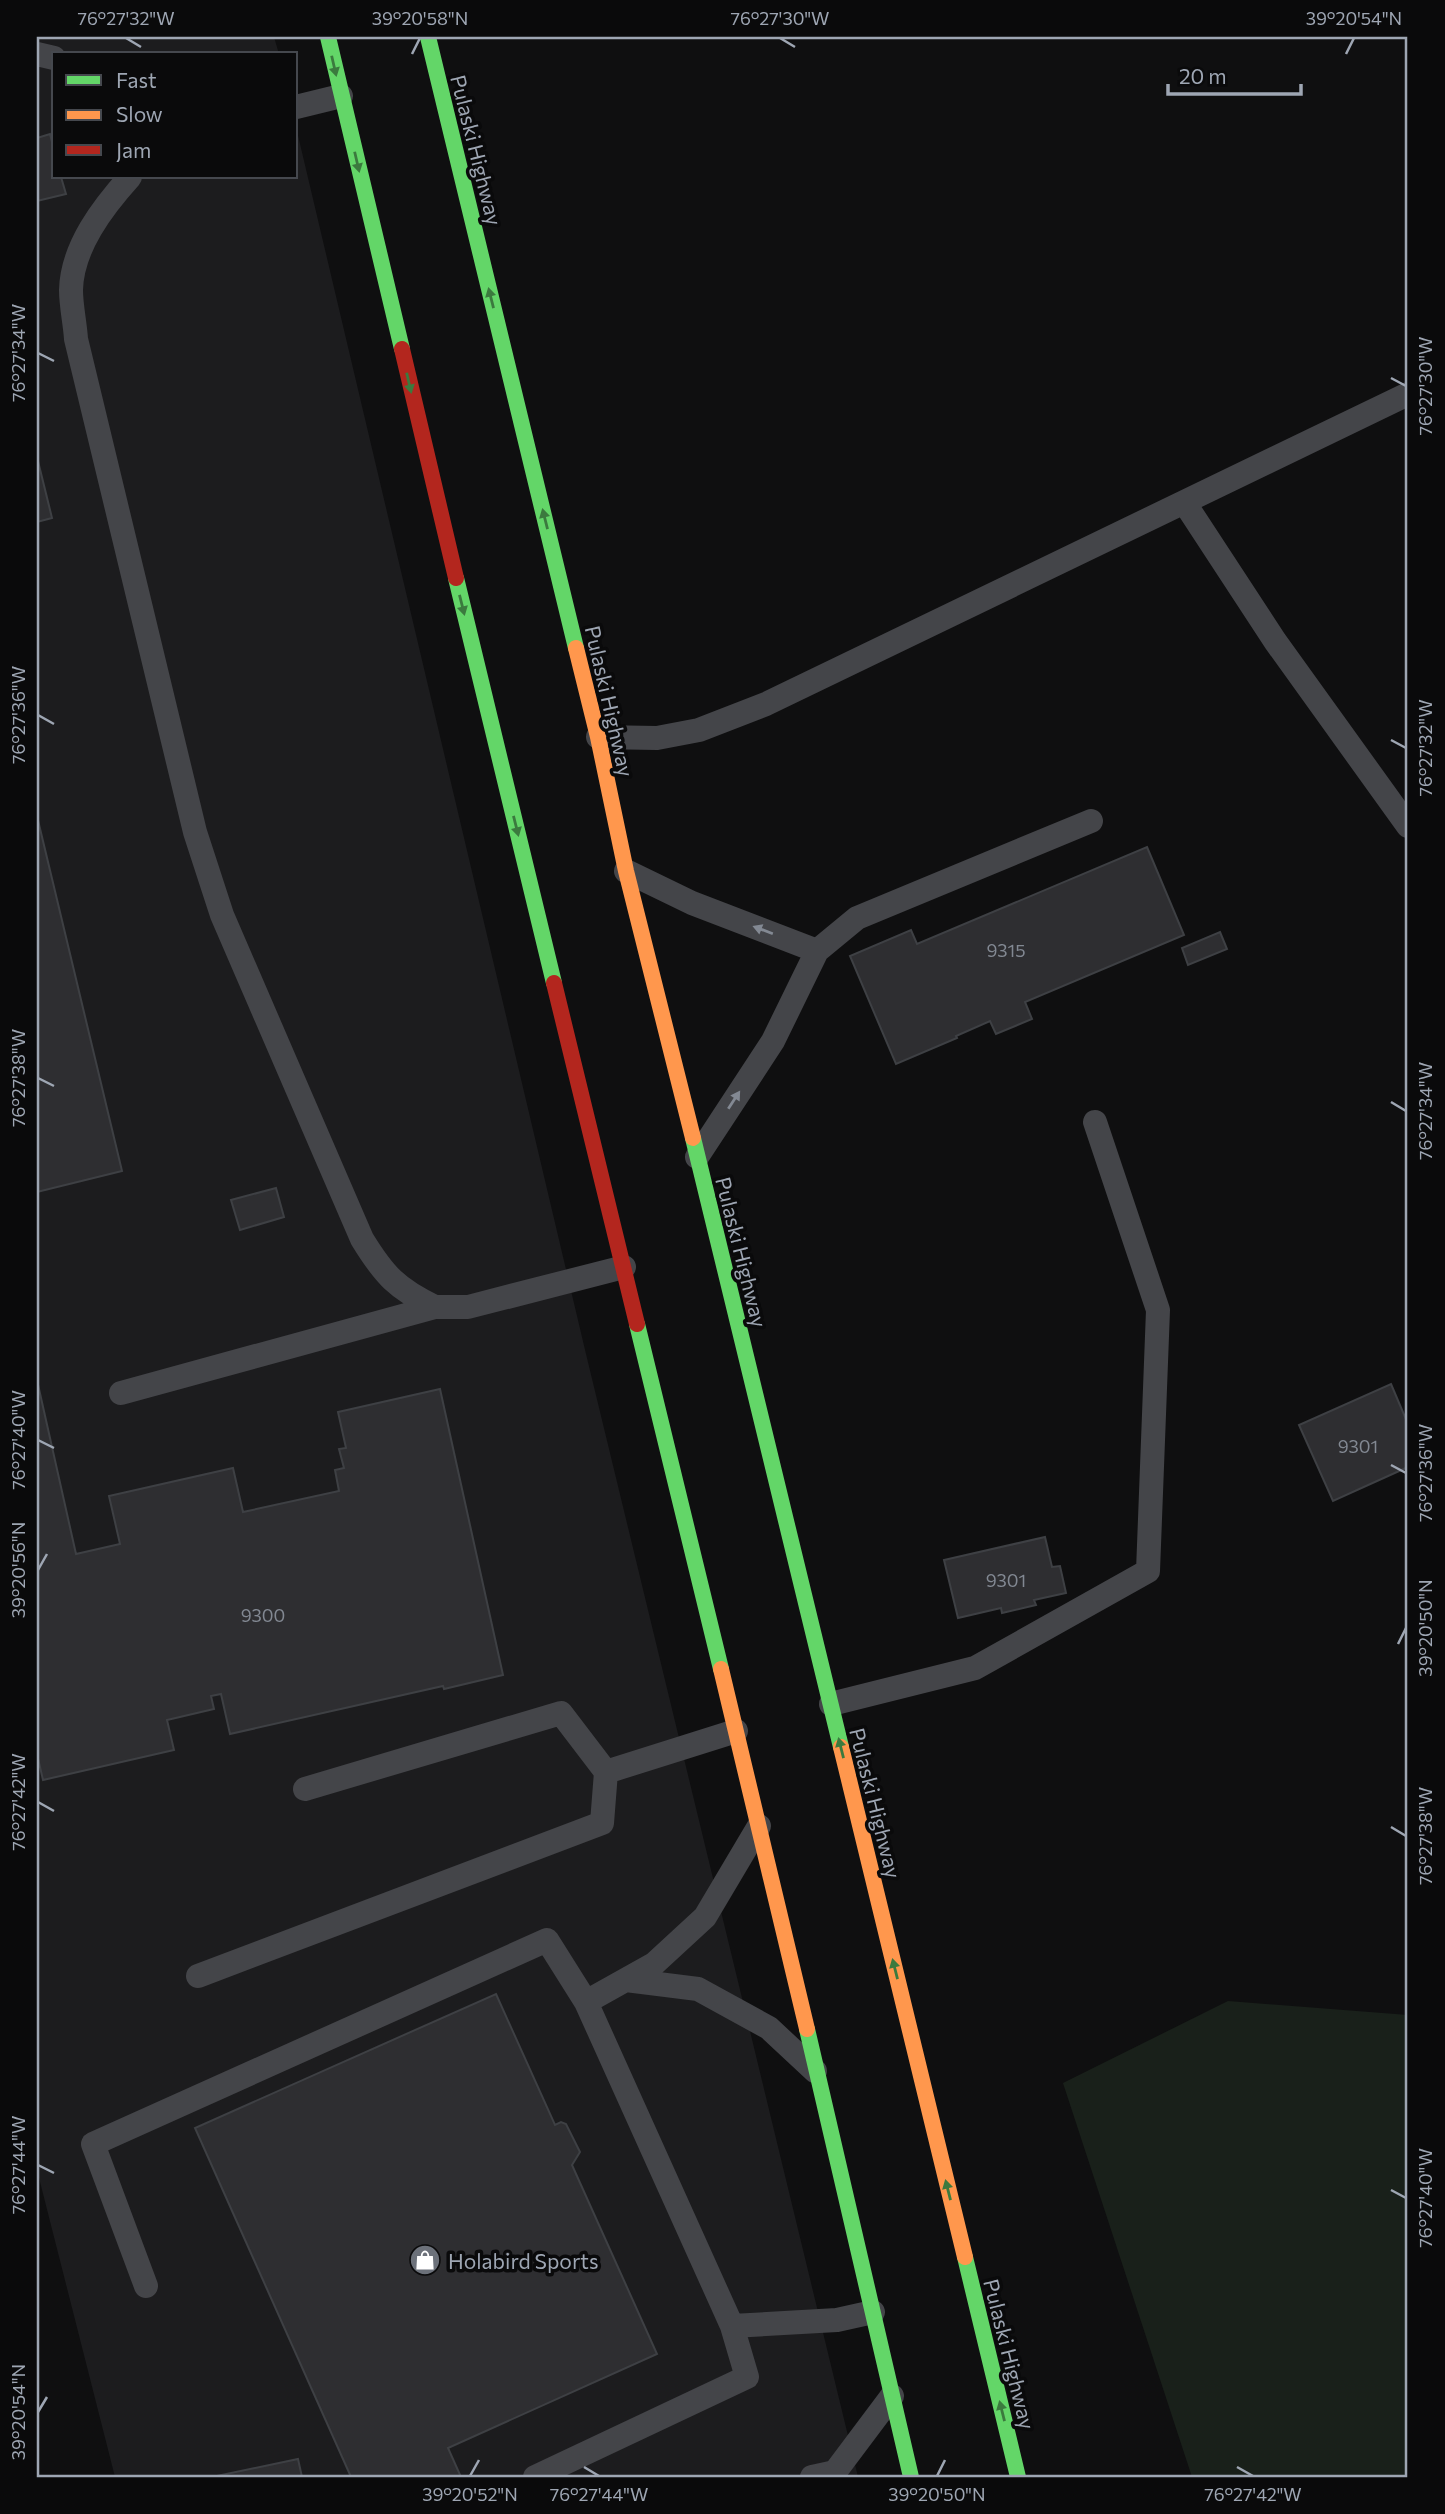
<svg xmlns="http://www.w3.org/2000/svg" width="1445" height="2514" viewBox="0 0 1445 2514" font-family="Commissioner,sans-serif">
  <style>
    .built { fill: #1c1c1e }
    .green { fill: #19201a }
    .building { fill: #2e2e31; stroke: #3e4044; stroke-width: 2 }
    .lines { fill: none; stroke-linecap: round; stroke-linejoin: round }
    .lane { stroke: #444549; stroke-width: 24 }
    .fast { stroke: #63d668; stroke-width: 16 }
    .slow { stroke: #ff974d; stroke-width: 16 }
    .jam { stroke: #b3261e; stroke-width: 16 }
    .oneway { fill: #3b7a3e }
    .oneway2 { fill: #838993 }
    .ticks { fill: none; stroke: #9ea6b3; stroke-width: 2.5 }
    .labels { text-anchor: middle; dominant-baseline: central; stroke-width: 7; stroke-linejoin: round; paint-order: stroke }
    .number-label { font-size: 18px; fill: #828892 }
    .street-label { font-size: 21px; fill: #9ea6b3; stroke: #0a0a0b }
    .poi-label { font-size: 21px; fill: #9ea6b3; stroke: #0a0a0b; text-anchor: start }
    .neatline { fill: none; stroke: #9ea6b3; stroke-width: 2.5 }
    .ticks-label { font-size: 18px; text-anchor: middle; fill: #9ea6b3 }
  </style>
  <rect width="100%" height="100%" fill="#0f0f10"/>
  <path class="built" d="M37 37H274L279 54H54V177H296V127L586 1354 858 2477H115L37 2170Z"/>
  <path class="green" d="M1228 2001 1408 2015V2477H1192L1063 2083Z"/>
  <path class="building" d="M50 134 54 150V177H61L66 194 37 201V138Z
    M37 457 52 518 37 522Z
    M37 816 122 1171 37 1192Z
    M1147 847 1184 935 1025 1002 1032 1019 996 1034 990 1021 956 1036 957 1038 896 1064 850 956 911 930 917 944Z
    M1220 932 1227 949 1188 965 1182 948Z
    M276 1188 284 1217 240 1230 231 1200Z
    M37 1380 76 1554 120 1544 109 1496 233 1468 243 1512 339 1491 335 1470 344 1468 339 1449 346 1448 338 1412 440 1389 503 1675 444 1689 443 1686 230 1734 221 1694 211 1696 214 1709 167 1720 174 1750 43 1780 37 1754Z
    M1391 1384 1408 1424V1467L1333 1501 1299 1425Z
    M1045 1537 1052 1567 1060 1566 1066 1593 1034 1600 1036 1605 1002 1613 1001 1608 958 1618 944 1560Z
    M496 1994 555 2125 561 2122 566 2124 580 2152 572 2165 657 2354 448 2448 461 2477H351L195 2128Z
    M298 2459 302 2477H212Z"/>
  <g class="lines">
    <path class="lane" d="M37 54 54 58
      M296 107 341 96
      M130 177C103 207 72 247 71 290 71 306 75 323 76 339L195 832 222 915 362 1239C384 1275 397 1289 435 1307
      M1184 502 1275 641 1408 826
      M598 737 657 738 699 730 766 704 1408 394
      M626 871 692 903 817 951 773 1041 697 1157
      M817 951 857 918 1091 821
      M121 1393 435 1307H468L624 1267
      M831 1704 975 1668 1148 1571 1158 1310 1095 1122
      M305 1789 561 1713 606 1772
      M759 1826 705 1917 654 1964 586 2002 732 2326 837 2320 873 2312
      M198 1976 602 1823 606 1772 736 1731
      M626 1980 698 1989 769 2028 815 2071
      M146 2286 93 2144 547 1940 586 2002
      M535 2477 747 2377 732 2326
      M812 2477 835 2472 892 2396"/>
    <path class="fast" d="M328 37 402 349
      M428 37 576 648
      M456 578 554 983
      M693 1138 841 1747
      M637 1324 721 1669
      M807 2029 911 2477
      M965 2257 1018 2477"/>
    <path class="slow" d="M576 648 598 737 626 871 693 1138
      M721 1669 807 2029
      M841 1747 965 2257"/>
    <path class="jam" d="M402 349 456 578
      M554 983 637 1324"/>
  </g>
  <defs><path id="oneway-solid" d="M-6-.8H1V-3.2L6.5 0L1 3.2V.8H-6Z" transform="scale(1.75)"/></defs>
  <g class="oneway">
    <use href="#oneway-solid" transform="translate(334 66) rotate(77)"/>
    <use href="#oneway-solid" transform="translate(357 162) rotate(77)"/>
    <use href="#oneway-solid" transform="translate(491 298) rotate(-104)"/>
    <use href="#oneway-solid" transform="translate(409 383) rotate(77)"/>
    <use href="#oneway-solid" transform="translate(545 519) rotate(-104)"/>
    <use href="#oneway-solid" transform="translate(462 605) rotate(76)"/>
    <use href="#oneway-solid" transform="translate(516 826) rotate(76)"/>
    <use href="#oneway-solid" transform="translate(841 1748) rotate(-104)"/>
    <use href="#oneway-solid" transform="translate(895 1969) rotate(-104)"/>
    <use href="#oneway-solid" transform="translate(948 2190) rotate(-104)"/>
    <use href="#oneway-solid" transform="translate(1002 2411) rotate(-104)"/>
  </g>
  <g class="oneway2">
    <use href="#oneway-solid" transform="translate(763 930) rotate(-159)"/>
    <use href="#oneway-solid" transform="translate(734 1100) rotate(-57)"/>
  </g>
  <path class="ticks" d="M126 38 141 47M780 38 795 47M412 54 420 38M1346 54 1354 38M38 353 54 361M1391 378 1406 386M38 715 54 724M1391 740 1406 748M38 1078 54 1086M1391 1102 1406 1111M38 1440 54 1448M1391 1465 1406 1473M38 1570 47 1554M1398 1644 1406 1628M38 1802 54 1811M1391 1827 1406 1836M38 2165 54 2173M1391 2190 1406 2198M38 2412 47 2397M584 2467 599 2476M1237 2467 1253 2476M470 2476 479 2460M937 2476 945 2460"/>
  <defs>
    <g id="shop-disc" transform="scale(1.575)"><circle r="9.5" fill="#6c717a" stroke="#0a0a0b"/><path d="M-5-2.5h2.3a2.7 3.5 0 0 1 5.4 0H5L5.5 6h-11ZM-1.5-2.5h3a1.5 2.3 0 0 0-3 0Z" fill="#fff"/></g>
  </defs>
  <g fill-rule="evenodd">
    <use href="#shop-disc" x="425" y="2260"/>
  </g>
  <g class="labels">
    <g class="number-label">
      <text x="1006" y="950">9315</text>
      <text x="1358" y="1446">9301</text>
      <text x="1006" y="1580">9301</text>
      <text x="263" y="1615">9300</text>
    </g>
    <g class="street-label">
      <text transform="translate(477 150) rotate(76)">Pulaski Highway</text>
      <text transform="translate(610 701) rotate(77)">Pulaski Highway</text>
      <text transform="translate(742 1252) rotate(76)">Pulaski Highway</text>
      <text transform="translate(876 1803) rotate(76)">Pulaski Highway</text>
      <text transform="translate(1010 2354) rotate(76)">Pulaski Highway</text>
    </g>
    <g class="poi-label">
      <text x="448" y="2260">Holabird Sports</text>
    </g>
  </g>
  <rect width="1445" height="2514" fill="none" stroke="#0a0a0b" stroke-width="77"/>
  <rect x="52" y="52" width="245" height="126" fill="#0a0a0b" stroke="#45484e" stroke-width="2"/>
  <rect x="66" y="75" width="35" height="10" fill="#63d668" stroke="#45484e" stroke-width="2"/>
  <text x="116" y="88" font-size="21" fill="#9ea6b3">Fast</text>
  <rect x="66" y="110" width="35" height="10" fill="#ff974d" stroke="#45484e" stroke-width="2"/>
  <text x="116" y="122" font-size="21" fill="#9ea6b3">Slow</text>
  <rect x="66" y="145" width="35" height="10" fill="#b3261e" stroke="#45484e" stroke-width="2"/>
  <text x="116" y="158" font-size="21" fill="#9ea6b3">Jam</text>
  <path d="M1168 84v10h133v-10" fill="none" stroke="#9ea6b3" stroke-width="3.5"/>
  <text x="1179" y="84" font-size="21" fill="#9ea6b3" stroke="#0a0a0b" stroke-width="5" paint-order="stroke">20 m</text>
  <rect x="38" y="38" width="1368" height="2438" class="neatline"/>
  <g class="ticks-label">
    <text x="126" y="25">76°27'32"W</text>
    <text x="420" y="25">39°20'58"N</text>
    <text x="780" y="25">76°27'30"W</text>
    <text x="1354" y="25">39°20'54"N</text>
    <text transform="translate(19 353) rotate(-90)" y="6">76°27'34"W</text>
    <text transform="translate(1426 386) rotate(-90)" y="6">76°27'30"W</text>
    <text transform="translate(19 715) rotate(-90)" y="6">76°27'36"W</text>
    <text transform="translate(1426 748) rotate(-90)" y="6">76°27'32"W</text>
    <text transform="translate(19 1078) rotate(-90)" y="6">76°27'38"W</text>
    <text transform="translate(1426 1111) rotate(-90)" y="6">76°27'34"W</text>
    <text transform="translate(19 1440) rotate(-90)" y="6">76°27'40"W</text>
    <text transform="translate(1426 1473) rotate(-90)" y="6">76°27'36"W</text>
    <text transform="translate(19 1570) rotate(-90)" y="6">39°20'56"N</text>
    <text transform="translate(1426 1628) rotate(-90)" y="6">39°20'50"N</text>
    <text transform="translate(19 1802) rotate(-90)" y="6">76°27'42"W</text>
    <text transform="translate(1426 1836) rotate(-90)" y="6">76°27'38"W</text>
    <text transform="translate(19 2165) rotate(-90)" y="6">76°27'44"W</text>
    <text transform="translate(1426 2198) rotate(-90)" y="6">76°27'40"W</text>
    <text transform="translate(19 2412) rotate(-90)" y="6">39°20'54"N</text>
    <text x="470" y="2501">39°20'52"N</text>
    <text x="599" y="2501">76°27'44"W</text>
    <text x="937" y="2501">39°20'50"N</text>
    <text x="1253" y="2501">76°27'42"W</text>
  </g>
</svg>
